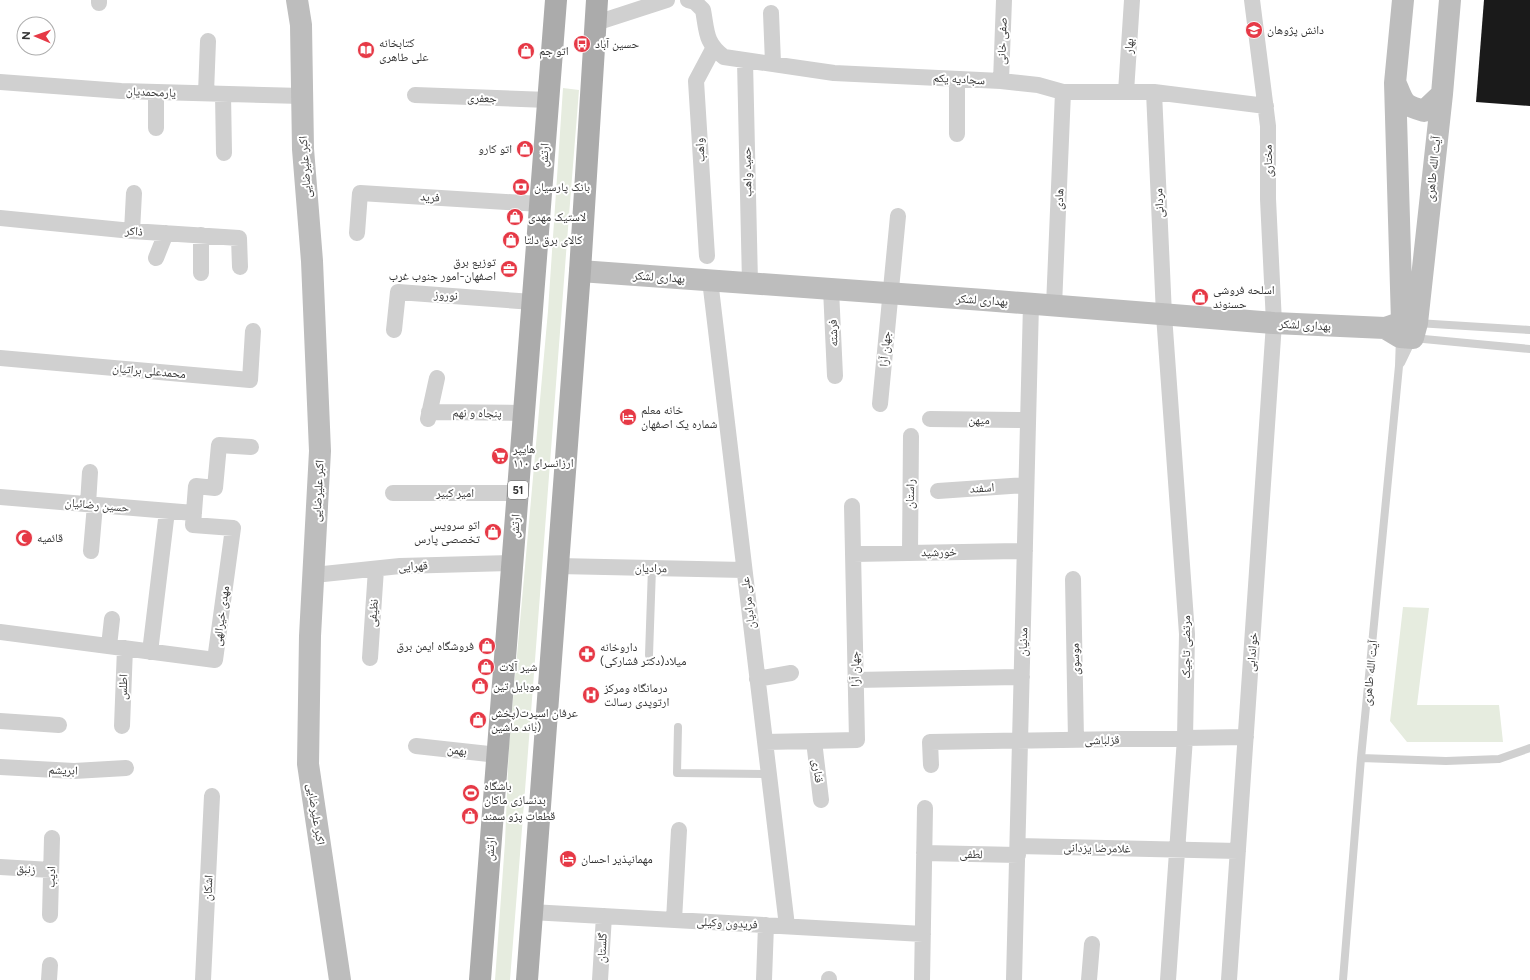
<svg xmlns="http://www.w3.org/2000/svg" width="1530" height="980" viewBox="0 0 1530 980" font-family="Figtree,'Noto Naskh Arabic',sans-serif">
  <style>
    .green { fill: #e6ecdf }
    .building { fill: #1a1a1a }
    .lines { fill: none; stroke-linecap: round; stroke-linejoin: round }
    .lane { stroke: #d0d0d0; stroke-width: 8 }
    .street { stroke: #d0d0d0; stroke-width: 16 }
    .secondary { stroke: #bdbdbd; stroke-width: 22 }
    .primary { stroke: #ababab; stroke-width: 22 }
    .labels { text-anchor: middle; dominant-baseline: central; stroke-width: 4; stroke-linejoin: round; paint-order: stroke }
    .shield { fill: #fff; stroke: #707070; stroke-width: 1 }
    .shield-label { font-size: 11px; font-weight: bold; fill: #333 }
    .poi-label { font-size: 12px; fill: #333; stroke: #fff; text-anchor: start }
    .street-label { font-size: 12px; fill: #333; stroke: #fff }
  </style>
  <rect width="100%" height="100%" fill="#fff"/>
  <path class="green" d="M563 88 579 90C555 387 534 684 510 980H495L505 842 509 744 548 311Z
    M1403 607 1429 608 1417 705H1499L1503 742H1407L1390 721Z"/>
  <path class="building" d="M1484 0H1530V106L1476 102Z"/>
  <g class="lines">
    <path class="lane" d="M1417 323 1530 330
      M1401 363 1413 338 1530 349
      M649 655 652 568
      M678 727 677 773 769 774
      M1361 758 1446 761 1499 759 1530 748
      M1343 980 1361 758 1399 366 1400 337"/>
    <path class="street" d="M688 0 695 2 703 10C707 31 705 43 724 57L834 73 1001 81 1038 85 1063 92H1154L1266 106
      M99 3V0
      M771 13 773 63
      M596 23 667 0
      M745 61 750 283
      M1001 81 1004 0
      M0 82 121 91 302 96
      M1126 92 1132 0
      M1154 92 1164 315 1187 634 1185 738 1168 980
      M206 93 208 41
      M223 94 224 153
      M415 95 548 100
      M156 128V92
      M957 134V79
      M0 218 132 231 239 238 240 267
      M132 231 134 193
      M357 233 360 193 540 204
      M201 235V273
      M707 256 696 81 713 49
      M156 258 166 233
      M710 280 787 926
      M831 289 835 376
      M1054 306 1063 92
      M394 330 398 292 533 302
      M0 358 250 380 253 331
      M880 404 898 216
      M429 412 524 413
      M428 419 437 378
      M930 419 1028 420
      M938 491 1026 485
      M393 493H518
      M0 497 194 513
      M88 504 90 472
      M91 551 95 505
      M910 553 911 436
      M853 554 1025 551
      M558 566 744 570
      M314 575 400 566 512 563
      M1073 579 1076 740
      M0 632 215 660 233 528 193 525 196 486 215 488 219 445 251 447
      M109 646 112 619
      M150 652 167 511
      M370 658 376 569
      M757 679 791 673
      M855 680 1022 677
      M0 721 59 725
      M122 726 125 648
      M814 741 821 800
      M765 742 857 740 852 506
      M416 746 498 755
      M931 765 930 742 1246 737
      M0 767 74 771 126 768
      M1018 846 1238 851
      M924 853 1018 855
      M0 867 51 870
      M531 912 923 934
      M50 915 52 838
      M674 920 679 830
      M49 980 50 965
      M203 980 212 796
      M600 980 604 916
      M764 980 766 925
      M829 980V979
      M922 980 925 808
      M1014 980 1031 304
      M1089 980 1092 944
      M1229 980 1274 323 1268 199V126L1252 0"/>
    <path class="secondary" d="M297 0 301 25 303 149 312 261 320 451 310 636 308 764 340 980
      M1396 84C1404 104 1403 105 1424 111L1442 94
      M580 271 984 300 1274 323 1385 328 1402 322 1417 323
      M1385 328 1400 337 1413 338 1417 323 1442 94 1450 0
      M1400 336 1402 322 1395 83 1403 0"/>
    <path class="primary" d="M480 980 556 0
      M527 980 580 271 597 0"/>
  </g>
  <defs>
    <g id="school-disc" transform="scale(0.9)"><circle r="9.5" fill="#e63946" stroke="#fff"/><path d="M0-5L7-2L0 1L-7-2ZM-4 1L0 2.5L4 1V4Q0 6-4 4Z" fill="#fff"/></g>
    <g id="bus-disc" transform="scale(0.9)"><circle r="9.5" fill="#e63946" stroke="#fff"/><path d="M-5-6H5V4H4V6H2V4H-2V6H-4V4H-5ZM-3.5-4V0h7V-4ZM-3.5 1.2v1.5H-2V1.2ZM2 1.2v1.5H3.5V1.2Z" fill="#fff"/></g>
    <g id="library-disc" transform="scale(0.9)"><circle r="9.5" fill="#e63946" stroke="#fff"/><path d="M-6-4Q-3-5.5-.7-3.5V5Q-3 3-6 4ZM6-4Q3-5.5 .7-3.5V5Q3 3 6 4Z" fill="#fff"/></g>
    <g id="shop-disc" transform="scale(0.9)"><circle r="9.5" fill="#e63946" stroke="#fff"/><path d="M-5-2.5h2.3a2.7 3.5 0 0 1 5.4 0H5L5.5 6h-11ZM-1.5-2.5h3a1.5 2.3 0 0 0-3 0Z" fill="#fff"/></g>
    <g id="bank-disc" transform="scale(0.9)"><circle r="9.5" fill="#e63946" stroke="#fff"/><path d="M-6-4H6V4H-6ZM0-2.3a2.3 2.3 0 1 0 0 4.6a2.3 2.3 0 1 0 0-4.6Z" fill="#fff"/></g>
    <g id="office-disc" transform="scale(0.9)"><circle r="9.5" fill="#e63946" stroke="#fff"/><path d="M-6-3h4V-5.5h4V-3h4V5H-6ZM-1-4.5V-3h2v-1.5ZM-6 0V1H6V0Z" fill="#fff"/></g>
    <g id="hotel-disc" transform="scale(0.9)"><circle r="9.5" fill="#e63946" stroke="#fff"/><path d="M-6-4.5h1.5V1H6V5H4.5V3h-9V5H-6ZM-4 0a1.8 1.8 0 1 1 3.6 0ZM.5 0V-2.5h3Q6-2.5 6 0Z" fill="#fff"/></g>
    <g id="supermarket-disc" transform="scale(0.9)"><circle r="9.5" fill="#e63946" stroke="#fff"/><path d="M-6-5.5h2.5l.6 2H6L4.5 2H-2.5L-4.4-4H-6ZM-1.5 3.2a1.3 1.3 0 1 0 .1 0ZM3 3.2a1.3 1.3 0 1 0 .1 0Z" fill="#fff"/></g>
    <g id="mosque-disc" transform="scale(0.9)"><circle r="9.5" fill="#e63946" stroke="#fff"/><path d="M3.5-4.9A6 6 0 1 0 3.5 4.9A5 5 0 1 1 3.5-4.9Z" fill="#fff"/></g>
    <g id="pharmacy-disc" transform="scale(0.9)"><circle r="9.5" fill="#e63946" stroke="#fff"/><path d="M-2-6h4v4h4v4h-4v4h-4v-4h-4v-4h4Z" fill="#fff"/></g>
    <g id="hospital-disc" transform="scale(0.9)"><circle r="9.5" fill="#e63946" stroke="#fff"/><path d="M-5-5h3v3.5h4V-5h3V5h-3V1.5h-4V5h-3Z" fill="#fff"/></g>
    <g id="stadium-disc" transform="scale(0.9)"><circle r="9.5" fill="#e63946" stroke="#fff"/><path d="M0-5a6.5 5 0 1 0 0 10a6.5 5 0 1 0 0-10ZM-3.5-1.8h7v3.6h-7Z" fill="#fff"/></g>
  </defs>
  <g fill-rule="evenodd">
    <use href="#school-disc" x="1254" y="30"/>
    <use href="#bus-disc" x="582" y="44"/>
    <use href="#library-disc" x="366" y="50"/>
    <use href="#shop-disc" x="526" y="51"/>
    <use href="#shop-disc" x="525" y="149"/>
    <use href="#bank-disc" x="521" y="187"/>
    <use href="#shop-disc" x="515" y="217"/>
    <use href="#shop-disc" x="511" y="240"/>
    <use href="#office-disc" x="509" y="269"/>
    <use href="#shop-disc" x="1200" y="297"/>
    <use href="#hotel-disc" x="628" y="417"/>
    <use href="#supermarket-disc" x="500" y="456"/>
    <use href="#shop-disc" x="493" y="532"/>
    <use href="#mosque-disc" x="24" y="538"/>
    <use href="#shop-disc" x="487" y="646"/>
    <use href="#pharmacy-disc" x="587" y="654"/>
    <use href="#shop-disc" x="486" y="667"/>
    <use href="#shop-disc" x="480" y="686"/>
    <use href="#hospital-disc" x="591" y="695"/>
    <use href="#shop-disc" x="478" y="720"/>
    <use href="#stadium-disc" x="471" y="793"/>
    <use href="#shop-disc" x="470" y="816"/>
    <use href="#hotel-disc" x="568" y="859"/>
  </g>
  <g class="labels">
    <rect class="shield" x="508" y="481" width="20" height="18" rx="3"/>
    <g class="shield-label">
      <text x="518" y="490">51</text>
    </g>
    <g class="poi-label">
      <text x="1267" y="30">دانش پژوهان</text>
      <text x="379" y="43">کتابخانه<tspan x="379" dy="14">علی طاهری</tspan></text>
      <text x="595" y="44">حسین آباد</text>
      <text x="539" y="51">اتو جم</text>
      <text x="512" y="149" text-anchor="end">اتو کارو</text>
      <text x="534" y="187">بانک پارسیان</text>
      <text x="528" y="217">لاستیک مهدی</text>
      <text x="524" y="240">کالای برق دلتا</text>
      <text x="496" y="262" text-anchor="end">توزیع برق<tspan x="496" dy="14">اصفهان-امور جنوب غرب</tspan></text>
      <text x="1213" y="290">اسلحه فروشی<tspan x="1213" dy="14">حسنوند</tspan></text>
      <text x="641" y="410">خانه معلم<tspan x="641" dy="14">شماره یک اصفهان</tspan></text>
      <text x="513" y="449">هایپر<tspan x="513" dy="14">ارزانسرای ۱۱۰</tspan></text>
      <text x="480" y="525" text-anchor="end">اتو سرویس<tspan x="480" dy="14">تخصصی پارس</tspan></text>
      <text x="37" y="538">قائمیه</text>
      <text x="474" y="646" text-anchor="end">فروشگاه ایمن برق</text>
      <text x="600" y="647">داروخانه<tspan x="600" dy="14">میلاد(دکتر فشارکی)</tspan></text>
      <text x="499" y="667">شیر آلات</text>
      <text x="493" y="686">موبایل تین</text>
      <text x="604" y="688">درمانگاه ومرکز<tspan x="604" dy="14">ارتوپدی رسالت</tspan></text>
      <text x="491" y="713">عرفان اسپرت(پخش<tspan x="491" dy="14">باند ماشین)</tspan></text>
      <text x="484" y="786">باشگاه<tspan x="484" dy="14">بدنسازی ماکان</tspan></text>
      <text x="483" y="816">قطعات پژو سمند</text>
      <text x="581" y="859">مهمانپذیر احسان</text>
    </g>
    <g class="street-label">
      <text transform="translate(1002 41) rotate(-88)">صفی خانی</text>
      <text transform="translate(1129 46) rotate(-87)">بهار</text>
      <text transform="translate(959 79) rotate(3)">سجادیه یکم</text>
      <text transform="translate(151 92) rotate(2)">یارمحمدیان</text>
      <text transform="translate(482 98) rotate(2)">جعفری</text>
      <text transform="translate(700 150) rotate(-94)">واهب</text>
      <text transform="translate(544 155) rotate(-86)">ارتش</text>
      <text transform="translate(1268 161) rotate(-91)">مختاری</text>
      <text transform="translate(305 167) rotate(-94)">اکبر علیرضایی</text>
      <text transform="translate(1433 169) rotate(-84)">آیت الله طاهری</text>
      <text transform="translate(747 172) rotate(-91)">حمید واهب</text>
      <text transform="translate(430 197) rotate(4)">فرید</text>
      <text transform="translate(1059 199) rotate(-88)">هادی</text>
      <text transform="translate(1159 203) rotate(-93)">مردانی</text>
      <text transform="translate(134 231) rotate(5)">ذاکر</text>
      <text transform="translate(659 277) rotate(4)">بهداری لشکر</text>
      <text transform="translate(446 295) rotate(4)">نوروز</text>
      <text transform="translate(982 300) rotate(4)">بهداری لشکر</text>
      <text transform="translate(1305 325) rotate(3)">بهداری لشکر</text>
      <text transform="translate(833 333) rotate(-92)">فرشته</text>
      <text transform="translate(885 349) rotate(-85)">جهان آرا</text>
      <text transform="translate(149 371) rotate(5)">محمدعلی براتیان</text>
      <text transform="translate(477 413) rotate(1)">پنجاه و نهم</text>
      <text transform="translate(979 420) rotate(1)">میهن</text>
      <text transform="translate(982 488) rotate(-4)">اسفند</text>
      <text transform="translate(318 491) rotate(-87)">اکبر علیرضایی</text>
      <text x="455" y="493">امیر کبیر</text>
      <text transform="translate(910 494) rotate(-89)">راستان</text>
      <text transform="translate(97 505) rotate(5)">حسین رضائیان</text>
      <text transform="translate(515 526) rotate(-86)">ارتش</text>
      <text transform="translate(939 552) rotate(-1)">خورشید</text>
      <text transform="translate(413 566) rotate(-3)">قهرایی</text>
      <text transform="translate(651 568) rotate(1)">مرادیان</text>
      <text transform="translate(748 603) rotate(-97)">علی مرادیان</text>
      <text transform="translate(373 613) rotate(-86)">نظیفی</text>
      <text transform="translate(221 616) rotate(-82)">مهدی خیرالهی</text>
      <text transform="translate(1023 642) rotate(-89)">مدنیان</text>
      <text transform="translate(1186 647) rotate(-90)">مرتضی تاجیک</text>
      <text transform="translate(1252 652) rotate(-86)">خواندابی</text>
      <text transform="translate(1075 659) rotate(-91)">موسوی</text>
      <text transform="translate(855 669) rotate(-91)">جهان آرا</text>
      <text transform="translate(1370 673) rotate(-84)">آیت الله طاهری</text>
      <text transform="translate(123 687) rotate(-88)">اطلس</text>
      <text transform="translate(1102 740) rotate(-1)">قزلباشی</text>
      <text transform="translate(457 750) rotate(6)">بهمن</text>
      <text transform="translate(63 770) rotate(2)">ابریشم</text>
      <text transform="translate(818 771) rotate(83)">قناری</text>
      <text transform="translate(316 814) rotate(81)">اکبر علیرضایی</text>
      <text transform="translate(1097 848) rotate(1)">غلامرضا یزدانی</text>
      <text transform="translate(490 849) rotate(-86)">ارتش</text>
      <text transform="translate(971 854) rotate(1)">لطفی</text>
      <text transform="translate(26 869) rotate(4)">زنبق</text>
      <text transform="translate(51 877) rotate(-88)">ادیب</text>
      <text transform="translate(208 888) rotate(-87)">اشکان</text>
      <text transform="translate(727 923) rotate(3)">فریدون وکیلی</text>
      <text transform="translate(602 948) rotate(-87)">گلستان</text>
    </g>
  </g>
  <g transform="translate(36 36) rotate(272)"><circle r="19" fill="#ffffff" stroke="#adadad"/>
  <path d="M0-3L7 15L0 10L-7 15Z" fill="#e63946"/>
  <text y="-6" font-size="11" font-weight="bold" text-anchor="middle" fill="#333333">N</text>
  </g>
</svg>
